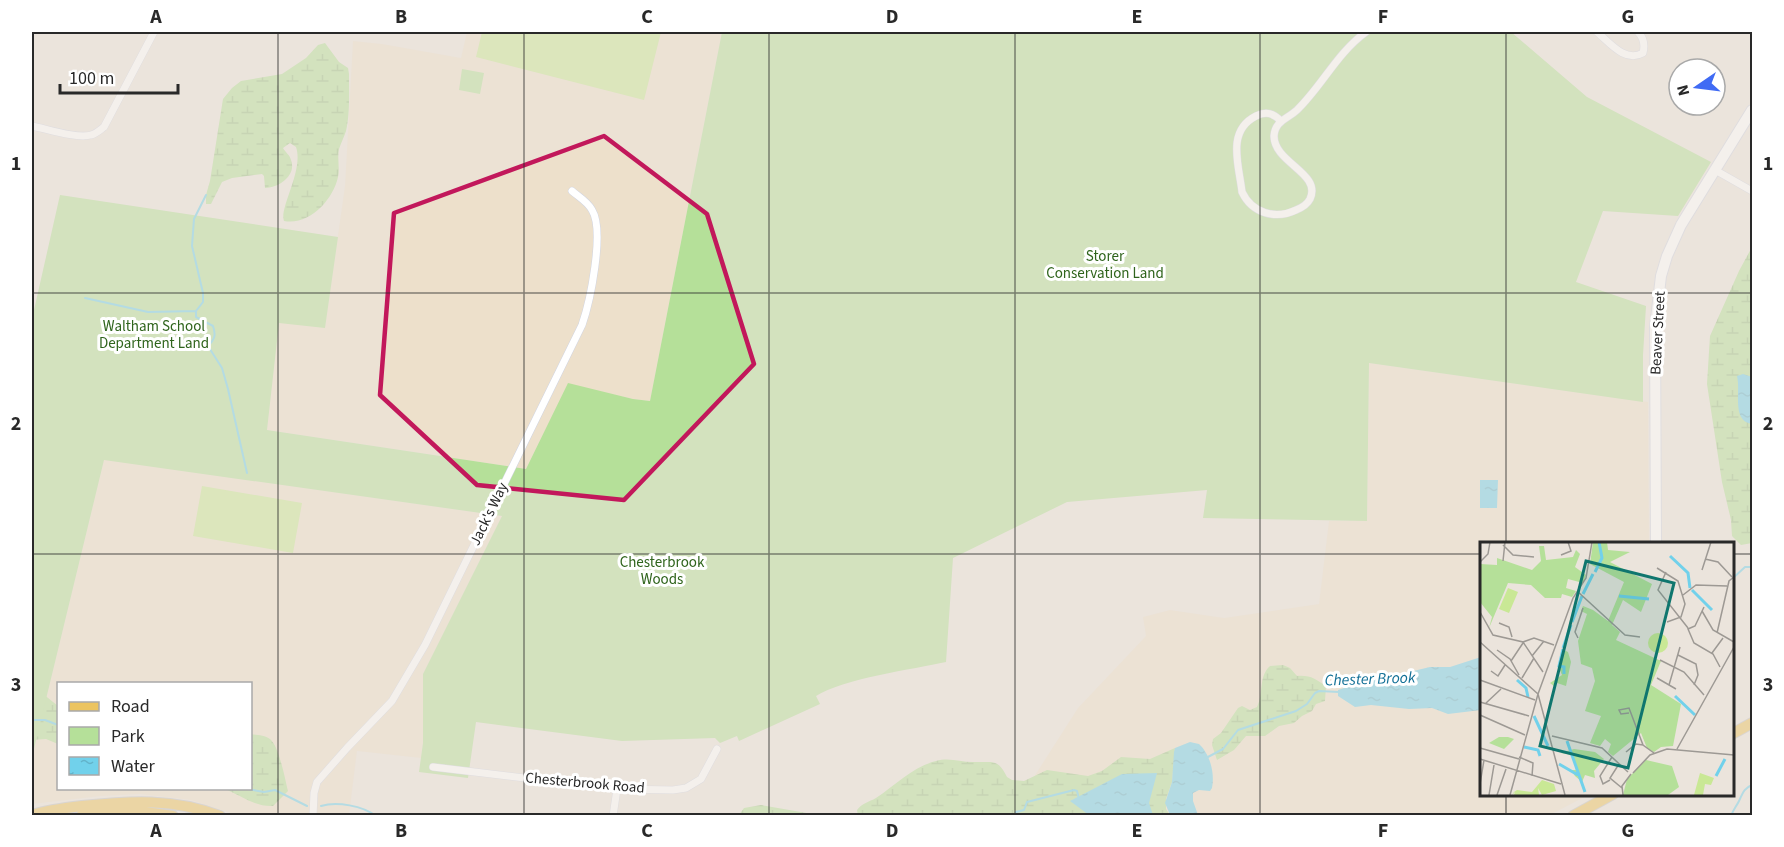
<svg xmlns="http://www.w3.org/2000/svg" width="1784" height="847" viewBox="0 0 1784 847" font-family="'Source Sans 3',sans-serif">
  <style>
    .education { fill: #ede0cb; fill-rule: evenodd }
    .wetland { fill: url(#wetland-marsh) }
    .park { fill: #b5e099 }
    .pitch { fill: #c9e895 }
    .water { fill: url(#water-ripples) }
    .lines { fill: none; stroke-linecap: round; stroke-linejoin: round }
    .stream { stroke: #71d1eb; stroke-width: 2 }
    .street-casing { stroke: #d1d5e2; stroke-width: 8 }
    .secondary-casing { stroke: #d1d5e2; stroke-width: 12 }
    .primary-casing { stroke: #c3c3c3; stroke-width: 12 }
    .street { stroke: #fff; stroke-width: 7 }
    .secondary { stroke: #fff; stroke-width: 10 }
    .primary { stroke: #ecc460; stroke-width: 10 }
    .marked { fill: none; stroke: #c2185b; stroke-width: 4.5; stroke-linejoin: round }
    .grid { fill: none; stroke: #292929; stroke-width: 1.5; stroke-opacity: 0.55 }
    .labels { text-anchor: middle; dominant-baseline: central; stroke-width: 6; stroke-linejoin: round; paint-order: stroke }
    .park-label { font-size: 15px; fill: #2f641c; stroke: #fff }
    .street-label { font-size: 15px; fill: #292929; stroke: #fff }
    .water-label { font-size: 16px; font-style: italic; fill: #116f96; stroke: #fff }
    .inset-river { fill: none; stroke: #71d1eb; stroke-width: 3 }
    .inset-road { fill: none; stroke: #9d9994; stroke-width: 1.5 }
    .view { fill: #0f766e; fill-opacity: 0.15; stroke: #0f766e; stroke-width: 3 }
    .inset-edge { fill: none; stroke: #292929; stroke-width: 3 }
    .neatline { fill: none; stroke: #292929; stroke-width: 2 }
    .grid-label { font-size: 20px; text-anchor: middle; font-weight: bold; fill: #292929 }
  </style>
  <defs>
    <pattern id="wetland-marsh" width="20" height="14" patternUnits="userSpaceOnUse" patternTransform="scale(1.5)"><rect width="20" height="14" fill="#b5e099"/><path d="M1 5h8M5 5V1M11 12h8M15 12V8" fill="none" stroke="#9cc084"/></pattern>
    <pattern id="water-ripples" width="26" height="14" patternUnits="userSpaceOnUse" patternTransform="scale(1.5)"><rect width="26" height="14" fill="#71d1eb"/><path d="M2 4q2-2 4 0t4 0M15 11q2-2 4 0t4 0" fill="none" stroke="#62b3ca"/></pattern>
  </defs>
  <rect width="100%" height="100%" fill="#ebe4dc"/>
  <path class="education" d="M467 32H722L650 401 633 399 568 384 526 469 267 430 279 322 325 327 345 186 353 41 382 44 461 58Z
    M1369 363 1648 402 1649 544H1481V794L1588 795 1548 816H1009L1078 708 1146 636 1143 617 1170 610 1224 618 1319 604 1329 521H1367Z
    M104 459 502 516 423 674V743L421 758 357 751 349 815H236L191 800 140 794 101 796 32 804V757ZM58 684H250V788H58Z"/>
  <path class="wetland" d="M325 43 339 62 348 68 349 74C349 92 350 114 346 131 344 137 341 143 339 149 337 158 340 168 338 177 333 200 309 226 284 221 279 208 304 170 296 147L290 143 283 148C285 152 290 155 291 160 297 176 278 188 265 188L264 176 262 174 232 178 222 182 211 204H206V195L210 181 223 99 232 88 241 81 282 74 306 58 318 45Z
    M1752 247V543L1741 545 1732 536 1731 520 1722 482 1707 384 1710 336 1739 271Z
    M1283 665 1290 668 1297 676C1311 675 1315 679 1326 686L1325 701 1316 704 1312 711 1302 716 1294 723 1279 726 1265 736H1246L1234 750 1217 760 1212 745 1213 739 1221 733 1238 708 1242 706 1250 710 1257 707C1264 693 1258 677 1270 666Z
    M32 685 58 706V744L46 739 32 740Z
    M251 734C256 735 265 735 270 739 279 746 285 779 288 791L273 806C255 807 240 795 225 789L250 788Z
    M1175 748 1172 782 1166 799V809L1170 815 1099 816 1088 813 1079 816H858L857 810C862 803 869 802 876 798 896 785 912 767 936 761 949 757 960 762 973 762 992 763 997 757 1007 777L1012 780 1024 781 1047 770 1088 776 1102 771 1121 757 1150 759Z
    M761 805 818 815H739L744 808Z"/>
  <path class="park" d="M722 32H1511L1587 97 1711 162 1678 216 1603 211 1576 282 1646 306 1643 355V402L1369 363 1367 521 1203 518 1207 490 1067 502 953 558 946 662C914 669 842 679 816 696L820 704 739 741 737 736 720 743 715 738 622 741 476 722 468 778 419 772 423 743V674L502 516 104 460 32 757V319L60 195 338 237 325 328 279 323 267 430 526 469 568 383 633 399 650 401Z
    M462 69 484 73 480 94 459 90Z"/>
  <path class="pitch" d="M482 32H661L644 100 476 57Z
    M202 486 302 503 293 553 193 536Z"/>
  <path class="water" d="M1743 374 1752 377V424C1731 421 1741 391 1737 376Z
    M1480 480H1498L1497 508H1480Z
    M1481 657V710L1448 714 1432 708 1409 709 1371 705 1355 707 1338 696V690L1387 674H1401L1430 667H1450Z
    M1190 742 1199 744C1210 754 1215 773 1212 788L1210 791 1199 790 1193 793V801L1198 815H1170L1165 803 1172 782 1174 752 1175 748Z
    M1157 773 1149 803 1153 815H1089L1070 801 1122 774Z"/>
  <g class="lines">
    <path class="stream" d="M206 195 194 219 192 246 203 293V302L196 311V317L213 326C216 335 215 339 208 346L222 368 228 389 247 473
      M85 298 148 312 196 311
      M1732 579 1745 567H1752
      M32 720H45L58 725
      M1206 758 1223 749 1238 730 1296 711 1307 704 1315 693 1319 691 1339 692
      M242 788 264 792 275 790 307 806
      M321 806C337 801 363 806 376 816
      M1017 816 1016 812 1024 810 1027 802 1074 790 1077 791 1079 799
      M1731 816C1733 810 1736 807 1739 801 1743 793 1743 789 1752 785"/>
    <g class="street-casing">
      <path id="street" d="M1597 32C1610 43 1625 63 1643 53 1645 45 1644 38 1638 32
        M1281 121C1273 113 1266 111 1256 116 1226 131 1239 165 1242 192 1252 213 1275 220 1296 210 1301 208 1307 205 1310 199 1322 173 1274 163 1274 136 1275 121 1287 119 1297 110 1322 86 1337 53 1366 32
        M32 126C47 129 77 139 91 135 96 134 100 130 104 127L154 32
        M1715 170 1752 191
        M433 767 617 789 673 790 686 788 701 779 717 749
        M313 816 314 793 317 782 347 748 392 701 425 645 582 325C590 302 605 231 592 210 588 202 579 197 572 191
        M613 816 617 789"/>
    </g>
    <g class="secondary-casing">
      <path id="secondary" d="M1656 544 1655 327 1661 276 1667 256 1681 225 1752 110"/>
    </g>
    <g class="primary-casing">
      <path id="primary" d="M1732 734 1752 723
        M32 815C48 810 65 808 82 806 129 801 174 798 220 816
        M81 816 137 811 173 816
        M1573 816 1613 794"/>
    </g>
    <use href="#street" class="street"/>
    <use href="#secondary" class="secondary"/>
    <use href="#primary" class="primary"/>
  </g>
  <path d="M0 0H1784V847H0ZM604 136 707 214 754 364 624 500 477 485 380 395 394 213Z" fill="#ebe4dc" fill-opacity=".55" fill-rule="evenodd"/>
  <path class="marked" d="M604 136 707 214 754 364 624 500 477 485 380 395 394 213Z"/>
  <path class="grid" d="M278 32V816M524 32V816M769 32V816M1015 32V816M1260 32V816M1506 32V544M32 293H1752M32 554H1481M1732 554H1752M1506 794V816"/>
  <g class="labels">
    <g class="park-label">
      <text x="1105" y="256">Storer<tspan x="1105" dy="17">Conservation Land</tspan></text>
      <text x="154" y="326">Waltham School<tspan x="154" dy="17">Department Land</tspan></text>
      <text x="662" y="562">Chesterbrook<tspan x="662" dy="17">Woods</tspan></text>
    </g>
    <g class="street-label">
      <text transform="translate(1658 333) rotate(-87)">Beaver Street</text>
      <text transform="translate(489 514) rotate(-64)">Jack's Way</text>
      <text transform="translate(585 783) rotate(5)">Chesterbrook Road</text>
    </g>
    <g class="water-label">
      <text transform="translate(1370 679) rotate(-2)">Chester Brook</text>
    </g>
  </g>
  <g transform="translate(1480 542)">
    <rect width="254" height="254" fill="#ebe4dc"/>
    <path d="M59 4H64L66 18 93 15 96 8 100 12 95 25 106 33 103 41 88 37 86 46 96 49 92 55 82 52 81 56H65L51 43 28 41 9 86 12 75 0 60V22L17 23V16L52 28 61 19Z" fill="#b5e099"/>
    <path d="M82 107 88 110 91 120 86 144 74 140 75 145 70 141 82 133 78 124ZM19 195H28L34 197 24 207 9 201ZM94 207 115 210 124 217 114 229 115 236 105 233 102 240 95 234 91 228H98L92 213 81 211Z" fill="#b5e099"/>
    <path d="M113 0H127L128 8 150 10 130 20 172 42 161 70 143 58 132 83 140 90 136 98 181 119 171 143 201 162 193 204 181 205 174 210 167 206 161 191 133 214 128 210 131 202 125 197 120 204 110 201 121 174 105 169 115 139 112 126 101 122 98 99 107 72 101 69 103 64 113 68 128 79 144 40 110 22ZM166 218 192 224 199 245 188 253H143L147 237Z" fill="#b5e099"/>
    <path d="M28 46 38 50 29 71 19 67ZM168 101a10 10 0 1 1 20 0a10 10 0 1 1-20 0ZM220 231 234 236 231 243 225 242 223 253H214ZM62 238 74 242 76 249 62 253 58 246 59 253H34L35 250 32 253 34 250 37 248 52 250Z" fill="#c9e895"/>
    <path class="inset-river" d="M190 14 208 31 210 46M115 30 122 16 119 0M212 48 232 68M103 52 113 32M139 54 169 57M92 80 102 54M83 106 91 83M83 107 79 124 84 125V132M37 138 46 146 48 155M195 154 215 173M54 174 68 204M87 199 105 250M44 205 58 208 60 214M79 222 98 233M236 234 245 217"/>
    <path class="inset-road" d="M23 3 33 13 54 15M81 13 91 9 88 0M225 17 238 20 252 35M23 19 25 0M0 20 8 12 10 0M177 26 198 39 205 62 201 75 187 80M222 28 231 0M186 30 178 48 208 86M97 49 145 93 160 95M203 53 216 43 247 44M224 65 215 84 208 87 214 101 233 112 240 125M222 69 233 88 254 100M0 70 13 93 43 100 63 130M19 81 29 85 32 95M237 91 249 39 254 35M98 96 95 90 103 66M0 100 58 152M43 100 54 96 74 103M17 108 30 117 39 133M232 111 243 96M198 113 216 122 218 133 214 143M52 114 64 99M180 118 204 130 224 153M31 119 43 101M11 129 18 134 25 123M42 136 54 116M177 136 196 147M0 138 55 158M189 143 200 105M0 160 49 174M5 162 21 147M149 171 141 172 139 168 149 166 163 203 174 211M0 173 45 193M72 194 122 206 148 230M152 205 146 210 156 202 163 203M0 206 39 217M197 207 254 105M39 215 53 221 52 234M0 217 81 242M139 222 130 236 142 246M153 231 170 213 187 207 254 213M130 238 123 242 120 234 132 215M0 242 4 218M9 253 14 223M17 253 26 227M30 253 58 152M85 253 58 152 93 56 106 36 112 0M143 253 142 244 151 232"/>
    <path class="view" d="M106 19 194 41 148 226 60 204Z"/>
    <rect width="254" height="254" class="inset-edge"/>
  </g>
  <rect width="1784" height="847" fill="none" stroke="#ffffff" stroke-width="66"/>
  <rect x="57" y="682" width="195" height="108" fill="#ffffff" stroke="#a9a9a9" stroke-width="1.5"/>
  <rect x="69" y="702" width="30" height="9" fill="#ecc460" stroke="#a9a9a9" stroke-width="1.5"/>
  <text x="111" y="712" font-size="18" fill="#292929">Road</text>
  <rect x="69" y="727" width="30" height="18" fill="#b5e099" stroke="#a9a9a9" stroke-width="1.5"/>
  <text x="111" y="742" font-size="18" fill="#292929">Park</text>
  <rect x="69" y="757" width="30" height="18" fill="url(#water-ripples)" stroke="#a9a9a9" stroke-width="1.5"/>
  <text x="111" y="772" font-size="18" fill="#292929">Water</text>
  <g transform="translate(1697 87) rotate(256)"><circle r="28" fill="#ffffff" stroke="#a9a9a9" stroke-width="1.5"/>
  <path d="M0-4.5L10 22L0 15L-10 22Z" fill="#406bf4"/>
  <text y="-9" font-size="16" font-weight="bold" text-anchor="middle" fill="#292929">N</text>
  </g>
  <path d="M60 84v9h118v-9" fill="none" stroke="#292929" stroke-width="3"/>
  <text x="69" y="84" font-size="18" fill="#292929" stroke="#ffffff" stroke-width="4.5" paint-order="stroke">100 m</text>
  <rect x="33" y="33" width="1718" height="781" class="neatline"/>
  <g class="grid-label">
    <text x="156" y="23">A</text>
    <text x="401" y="23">B</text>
    <text x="647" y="23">C</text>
    <text x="892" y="23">D</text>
    <text x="1137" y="23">E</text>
    <text x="1383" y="23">F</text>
    <text x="1628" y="23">G</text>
    <text x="16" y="170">1</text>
    <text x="1768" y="170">1</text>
    <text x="16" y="430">2</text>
    <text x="1768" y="430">2</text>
    <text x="16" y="691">3</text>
    <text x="1768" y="691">3</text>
    <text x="156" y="837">A</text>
    <text x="401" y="837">B</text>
    <text x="647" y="837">C</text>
    <text x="892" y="837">D</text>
    <text x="1137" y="837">E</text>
    <text x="1383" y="837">F</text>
    <text x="1628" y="837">G</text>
  </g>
</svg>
